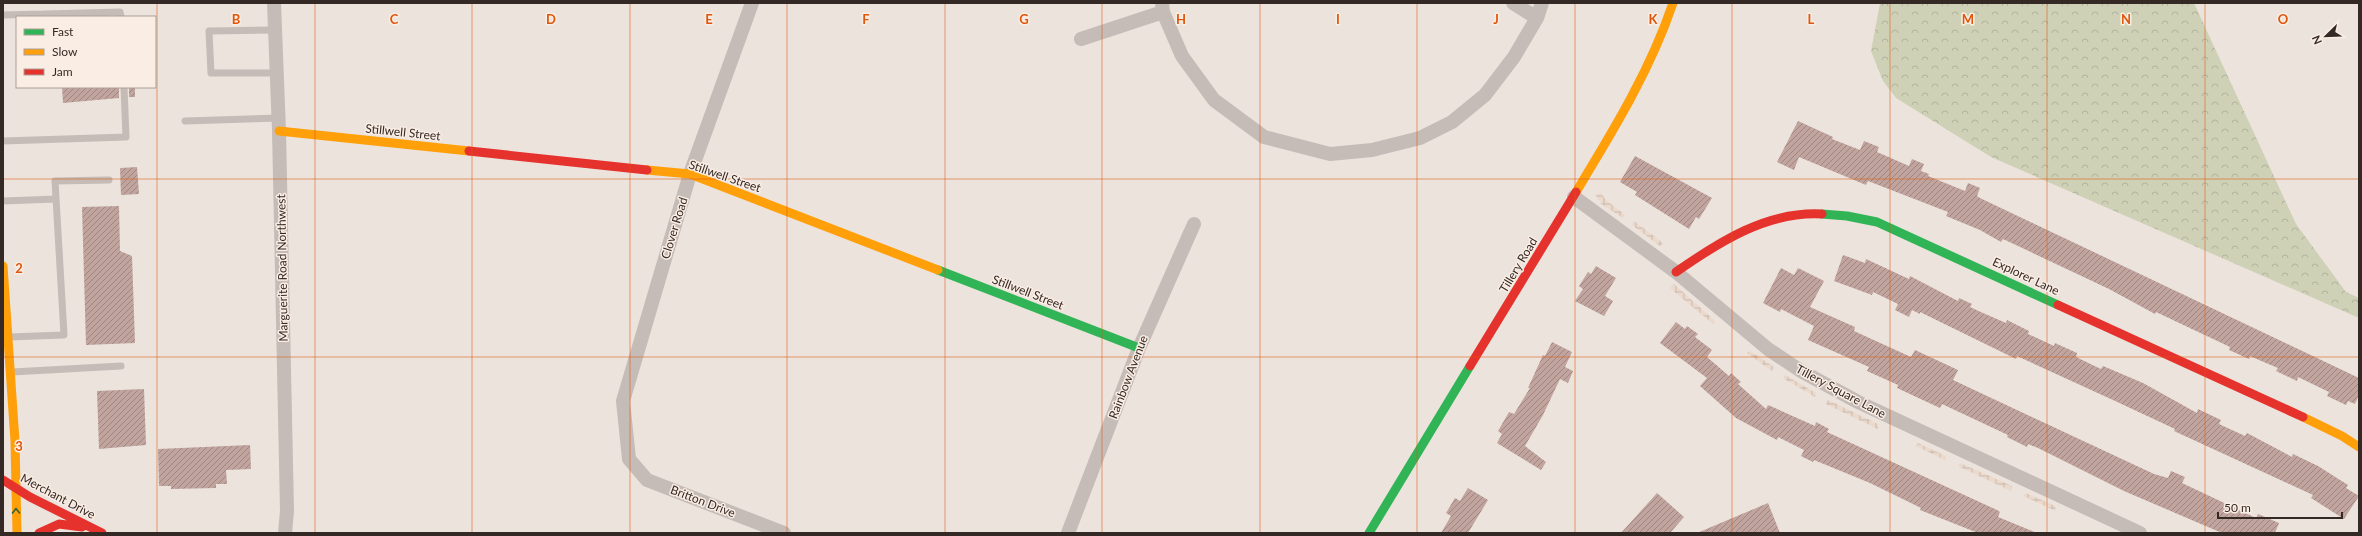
<svg xmlns="http://www.w3.org/2000/svg" width="2362" height="536" viewBox="0 0 2362 536" font-family="Lato,sans-serif">
  <style>
    .forest { fill: url(#forest-crowns) }
    .plaza { fill: url(#plaza-grid) }
    .building { fill: url(#building-hatch) }
    .lines { fill: none; stroke-linecap: round; stroke-linejoin: round }
    .lane { stroke: #c5bcb7; stroke-width: 7 }
    .street { stroke: #c5bcb7; stroke-width: 14 }
    .fast { stroke: #30b455; stroke-width: 9 }
    .slow { stroke: #ff9f0a; stroke-width: 9 }
    .jam { stroke: #e5322d; stroke-width: 9 }
    .oneway { stroke: #336138 }
    .grid { fill: none; stroke: #df570d; stroke-width: 1; stroke-opacity: 0.55 }
    .labels { text-anchor: middle; dominant-baseline: central; stroke-width: 3; stroke-linejoin: round; paint-order: stroke }
    .street-label { font-size: 12px; fill: #352925; stroke: #faede4 }
    .grid-label { font-size: 13px; text-anchor: middle; font-weight: bold; fill: #df570d; stroke: #faede4; stroke-width: 3; stroke-linejoin: round; paint-order: stroke }
  </style>
  <defs>
    <pattern id="forest-crowns" width="20" height="18" patternUnits="userSpaceOnUse"><rect width="20" height="18" fill="#cfd1b6"/><path d="M2 6a3 3 0 1 1 6 0M12 15a3 3 0 1 1 6 0" fill="none" stroke="#b2b39c"/></pattern>
    <pattern id="plaza-grid" width="8" height="8" patternUnits="userSpaceOnUse"><rect width="8" height="8" fill="#ebd9cb"/><path d="M0 4h8M4 0v8" fill="none" stroke="#cabaae"/></pattern>
    <pattern id="building-hatch" width="6" height="6" patternUnits="userSpaceOnUse"><rect width="6" height="6" fill="#c1a49e"/><path d="M-1 1l2-2M0 6l6-6M5 7l2-2" fill="none" stroke="#9e8681"/></pattern>
  </defs>
  <rect width="100%" height="100%" fill="#ece3dd"/>
  <path class="forest" d="M1880 3H2194L2296 224 2346 292 2359 298V318L1991 157 1896 98 1883 81 1871 51Z"/>
  <path class="plaza" d="M1601 193 1606 200 1625 215 1623 218 1600 203 1602 201 1598 200 1596 195Z
    M1634 221 1663 243 1660 246 1632 225Z
    M1674 284 1715 321 1713 324 1670 288Z
    M1750 351 1774 367 1772 371 1747 353Z
    M1785 375 1816 393 1815 397 1783 378Z
    M1828 400 1878 424V429L1826 404Z
    M1918 443 1946 456 1945 460 1916 446Z
    M1960 463 2012 486 2011 491 1958 466Z
    M2026 493 2055 506 2056 511 2023 496Z"/>
  <path class="building" d="M62 87H119V98L63 103Z
    M129 87H135V97H129Z
    M1798 121 1833 137 1832 139 1860 150 1864 141 1879 147 1877 152 1909 166 1912 159 1924 164 1921 171 1929 174 1928 176 1965 191 1968 183 1980 188 1977 196 1980 198 2359 378V395L2355 404 2348 401 2346 405 2327 396 2329 392 2298 377 2297 381 2276 371 2278 368 2266 363 2250 356 2249 359 2229 350 2230 347 2156 312 2155 314 2109 289 2003 239 2001 242 1980 230 1946 216 1948 212 1868 181 1866 185 1799 157 1794 170 1777 162Z
    M1635 156 1712 198 1699 219 1696 217 1689 229 1635 195 1637 192 1620 182Z
    M137 167 139 194 121 195 120 168Z
    M119 206 120 251 132 256 135 343 86 345 82 207Z
    M1843 255 1865 263 1866 259 1909 279 1910 276 1958 301 1959 298 1972 304 1970 307 1983 313 2006 323 2007 320 2029 331 2028 334 2054 346 2055 343 2077 353 2076 357 2101 369 2103 366 2143 383 2197 413 2198 409 2221 420 2219 424 2245 436 2247 433 2292 457 2293 454 2318 466 2348 485 2346 488 2359 496 2344 519 2311 498 2313 495 2174 431 2175 429 2113 400 2017 356 2016 359 1920 312V314L1912 310 1909 317 1895 310 1898 304 1873 292 1872 295 1834 281Z
    M1596 266 1616 278 1605 296 1613 301 1604 316 1575 301 1583 289 1579 286 1588 272 1591 274Z
    M1781 268 1794 275 1798 268 1824 281 1810 307 1855 327 1854 331 1911 357 1915 350 1958 370 1953 380 2154 474 2168 478 2171 471 2185 477 2182 483 2256 518 2258 514 2279 523 2275 533H2222L2124 491 2038 448 2028 444 2027 447 2007 437 2008 435 1942 404 1940 408 1897 388 1898 385 1867 371 1869 367 1808 340 1814 326 1781 309 1780 312 1763 303Z
    M1676 322 1685 329 1687 326 1698 334 1695 337 1712 350 1707 357 1729 376 1731 373 1741 382 1738 384 1766 409 1768 405 1815 426 1816 422 1829 429 1827 432 1997 510 2000 512 1998 517 2037 533H1978L1920 510 1921 508 1870 483 1814 460 1813 462 1801 456 1804 450 1778 437 1777 440 1736 418 1700 386 1707 378 1660 343Z
    M1552 342 1572 352 1565 367 1573 371 1568 383 1560 379 1543 415 1525 446 1546 462 1541 470 1497 443 1502 434 1498 431 1509 412 1514 414 1530 388H1528L1543 355 1545 356Z
    M144 389 146 445 99 449 97 391Z
    M250 445 251 469 226 470 227 484H216V488L171 489V486H159L158 449Z
    M1468 488 1488 500 1468 533H1441L1451 516 1446 513 1455 498 1460 501Z
    M1657 493 1684 517 1670 533H1621Z
    M1768 503 1780 533H1697Z"/>
  <g class="lines">
    <path class="lane" d="M3 15 45 14
      M45 17V14L120 12 121 17
      M275 30 209 31 211 73H277
      M185 121 279 118
      M3 141 126 137 124 87
      M3 201 56 199
      M10 337 64 335 55 181 109 180
      M12 372 121 366"/>
    <path class="street" d="M274 3 279 131 287 511 285 533
      M752 3 690 174 623 401 629 459 647 480 784 533
      M1162 3 1163 12 1182 56 1214 100 1264 137 1330 154 1372 150 1420 138 1452 122 1485 95 1514 57 1537 18 1542 3
      M1513 3 1537 18
      M1081 39 1163 12
      M1574 197 1676 272 1768 349 1801 371 1858 402 2140 533
      M1068 533 1139 348 1194 224"/>
    <path class="fast" d="M1822 214 1847 216 1877 222 2058 305
      M938 270 1139 348
      M1369 533 1470 366"/>
    <path class="slow" d="M279 131 469 151
      M647 170 690 174 938 270
      M1576 192C1613 131 1650 71 1673 3
      M3 266 15 441 17 533
      M2303 417 2342 436 2359 447"/>
    <path class="jam" d="M469 151 647 170
      M1676 272C1719 242 1767 211 1822 214
      M2058 305 2303 417
      M1470 366 1576 192
      M3 480 30 497 102 533
      M39 533 59 524 82 527"/>
  </g>
  <defs><path id="oneway-chevron" d="M-2-3.5L2.5 0L-2 3.5" fill="none" stroke-width="1.6" stroke-linecap="round" stroke-linejoin="round"/></defs>
  <use class="oneway" href="#oneway-chevron" transform="translate(16 511) rotate(-91)"/>
  <path class="grid" d="M157 3V533M315 3V533M472 3V533M630 3V533M787 3V533M945 3V533M1102 3V533M1260 3V533M1417 3V533M1575 3V533M1732 3V533M1890 3V533M2047 3V533M2205 3V533M3 179H2359M3 357H2359"/>
  <g class="labels">
    <g class="street-label">
      <text transform="translate(403 132) rotate(6)">Stillwell Street</text>
      <text transform="translate(725 176) rotate(19)">Stillwell Street</text>
      <text transform="translate(674 228) rotate(-73)">Clover Road</text>
      <text transform="translate(1518 265) rotate(-59)">Tillery Road</text>
      <text transform="translate(282 268) rotate(-91)">Marguerite Road Northwest</text>
      <text transform="translate(2026 276) rotate(25)">Explorer Lane</text>
      <text transform="translate(1028 292) rotate(21)">Stillwell Street</text>
      <text transform="translate(1128 377) rotate(-69)">Rainbow Avenue</text>
      <text transform="translate(1841 391) rotate(28)">Tillery Square Lane</text>
      <text transform="translate(58 496) rotate(28)">Merchant Drive</text>
      <text transform="translate(703 501) rotate(21)">Britton Drive</text>
    </g>
  </g>
  <g class="grid-label">
    <text x="236" y="24">B</text>
    <text x="394" y="24">C</text>
    <text x="551" y="24">D</text>
    <text x="709" y="24">E</text>
    <text x="866" y="24">F</text>
    <text x="1024" y="24">G</text>
    <text x="1181" y="24">H</text>
    <text x="1338" y="24">I</text>
    <text x="1496" y="24">J</text>
    <text x="1653" y="24">K</text>
    <text x="1811" y="24">L</text>
    <text x="1968" y="24">M</text>
    <text x="2126" y="24">N</text>
    <text x="2283" y="24">O</text>
    <text x="19" y="273">2</text>
    <text x="19" y="451">3</text>
  </g>
  <rect width="2362" height="536" fill="none" stroke="#352925" stroke-width="8"/>
  <rect x="16" y="16" width="140" height="72" fill="#faede4" stroke="#ab9f98"/>
  <rect x="24" y="29" width="20" height="6" fill="#30b455" stroke="#ab9f98"/>
  <text x="52" y="36" font-size="12" fill="#352925">Fast</text>
  <rect x="24" y="49" width="20" height="6" fill="#ff9f0a" stroke="#ab9f98"/>
  <text x="52" y="56" font-size="12" fill="#352925">Slow</text>
  <rect x="24" y="69" width="20" height="6" fill="#e5322d" stroke="#ab9f98"/>
  <text x="52" y="76" font-size="12" fill="#352925">Jam</text>
  <g transform="translate(2326 36) rotate(247)" stroke="#faede4" stroke-width="3" paint-order="stroke">
  <path d="M0-3L7 15L0 10L-7 15Z" fill="#352925"/>
  <text y="-6" font-size="11" font-weight="bold" text-anchor="middle" fill="#352925">N</text>
  </g>
  <path d="M2218 512v6h124v-6" fill="none" stroke="#352925" stroke-width="2"/>
  <text x="2224" y="512" font-size="12" fill="#352925" stroke="#faede4" stroke-width="3" paint-order="stroke">50 m</text>
</svg>
